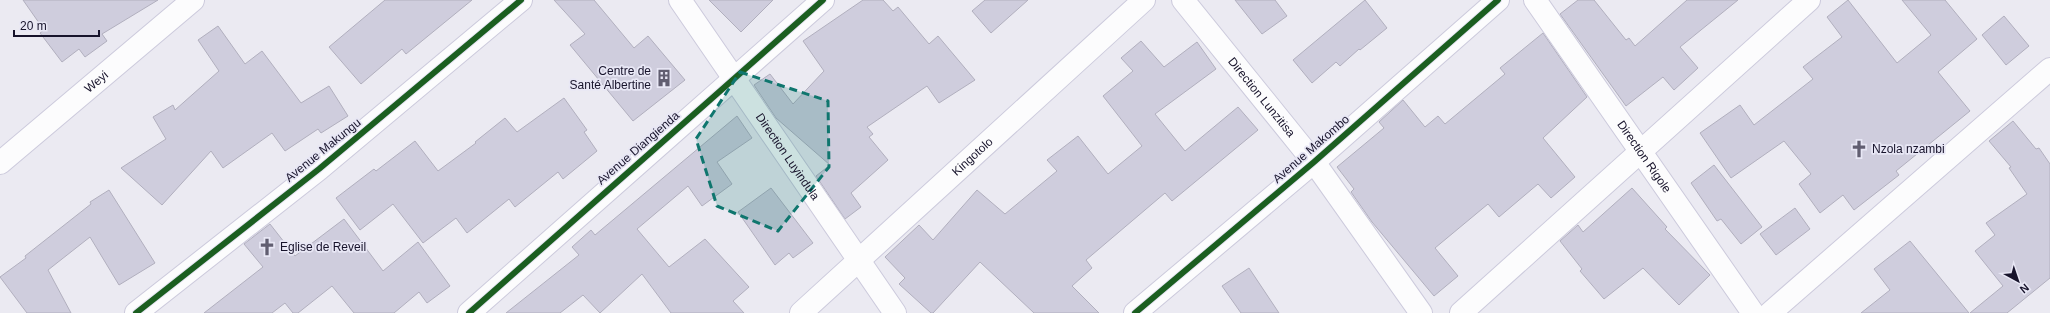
<svg xmlns="http://www.w3.org/2000/svg" width="2050" height="313" viewBox="0 0 2050 313" font-family="Arial,sans-serif">
  <style>
    .building { fill: #cfcddd; stroke: #b1afbe }
    .lines { fill: none; stroke-linecap: round; stroke-linejoin: round }
    .minor-casing { stroke: #cccadc; stroke-width: 24 }
    .minor { stroke: #fcfcfd; stroke-width: 22 }
    .cycleway-casing { stroke: #e8e7f5; stroke-width: 8 }
    .cycleway { stroke: #1b5e20; stroke-width: 6 }
    .marked { fill: #0f766e; fill-opacity: 0.2; stroke: #0f766e; stroke-width: 3; stroke-dasharray: 8 5; stroke-linejoin: round }
    .labels { text-anchor: middle; dominant-baseline: central; stroke-width: 3.5; stroke-linejoin: round; paint-order: stroke }
    .poi-label { font-size: 12px; fill: #17132b; stroke: #e8e7f5; text-anchor: start }
    .street-label { font-size: 12px; fill: #17132b; stroke: #e8e7f5 }
  </style>
  <rect width="100%" height="100%" fill="#ebeaf2"/>
  <path class="building" d="M23 0H158L102 34 107 41 85 57 79 49 62 62 40 33 44 30Z
    M385 0H472L406 54 402 49 361 84 329 47Z
    M554 0H594L634 48 648 36 685 80 633 121 570 45 585 34Z
    M709 0H773L741 32Z
    M863 0H883L893 11 898 7 929 44 938 36 975 80 939 103 927 86 867 127 873 134 869 137 888 160 851 193 861 207 845 219 816 176 830 165 776 118 754 85 770 74 793 104 824 71 803 41Z
    M985 0H1028L991 33 972 11Z
    M1235 0H1275L1287 16 1262 34Z
    M1365 0 1387 28 1360 50 1359 49 1340 66 1336 62 1312 83 1293 60Z
    M1578 0H1594L1626 40 1629 38 1635 46 1687 0H1738L1680 47 1698 68 1674 90 1663 77 1626 106 1560 14Z
    M1848 0 1897 63 1931 35 1902 0H1945L1977 39 1938 72 1970 111 1896 171 1899 175 1854 210 1843 195 1820 213 1799 184 1811 174 1784 141 1731 178 1700 133 1740 105 1754 125 1813 79 1803 67 1842 37 1827 17Z
    M2004 16 2029 46 2006 65 1982 35Z
    M218 26 245 64 262 51 301 103 329 86 348 116 321 133 318 129 285 151 272 133 223 168 211 151 162 205 121 168 166 139 153 117 173 105 175 110 219 71 198 40Z
    M1543 33 1587 97 1543 138 1575 177 1551 198 1538 184 1499 217 1488 204 1435 248 1458 276 1434 296 1372 222 1351 192 1354 189 1337 167 1384 128 1379 122 1403 100 1425 127 1438 116 1445 124 1505 74 1500 68Z
    M1141 41 1164 67 1197 42 1216 69 1155 114 1185 151 1238 107 1258 130 1172 201 1165 193 1086 260 1092 268 1072 286 1099 313H1034L980 262 933 313H931L899 284 905 278 885 257 919 225 933 240 977 190 1005 214 1057 171 1047 160 1078 136 1108 174 1142 146 1103 96 1133 71 1121 58Z
    M564 98 587 130 584 132 597 151 563 179 558 172 515 207 509 199 467 233 456 218 423 243 393 204 360 230 336 198 374 169 376 171 415 141 438 171 476 143 475 142 505 118 517 132Z
    M737 116 752 138 717 162 732 184 702 206 688 186 637 229 669 267 705 239 749 287 733 301 744 313H671L642 274 600 313 583 295 560 313H506L579 255 572 247 591 230 595 235Z
    M2013 121 2036 149 2039 148 2050 164V278L2007 313H1970L2003 286 1975 251 1995 235 1986 223 2027 194 2009 168 2011 167 1989 141Z
    M1714 165 1762 227 1741 244 1721 219 1717 221 1691 183Z
    M771 188 813 243 793 258 789 253 775 265 738 212Z
    M1632 188 1667 227 1665 229 1710 275 1679 305 1643 268 1604 299 1580 271 1582 269 1560 241 1578 225 1583 232Z
    M109 190 155 263 119 285 90 237 48 270 71 313H27L0 277 26 258 25 256 91 204 90 202Z
    M1795 208 1810 229 1776 255 1760 234Z
    M344 219 383 271 418 242 450 286 427 303 419 292 394 313H354L332 286 298 313H293L285 303 272 313H204L263 267 244 244 270 224 295 256Z
    M1910 241 1969 313H1861L1890 290 1874 269Z
    M1249 268 1279 313H1241L1222 286Z"/>
  <g class="lines">
    <g class="minor-casing">
      <g id="minor">
        <path id="s1" d="M680 0 895 313"/>
        <path id="s2" d="M1183 0 1314 162 1421 313"/>
        <path id="s3" d="M1535 0 1753 313"/>
        <path id="s4" d="M0 163 193 0"/>
        <path d="M136 313 319 169 521 0"/>
        <path d="M469 313 823 0"/>
        <path id="s5" d="M801 313 1144 0"/>
        <path d="M1135 313 1314 162 1498 0"/>
        <path d="M1461 313 1809 0"/>
        <path d="M1770 313 2050 69"/>
      </g>
    </g>
    <use href="#minor" class="minor"/>
    <g class="cycleway-casing">
      <path id="cycleway" d="M136 313 319 169 521 0
        M469 313 823 0
        M1135 313 1314 162 1498 0"/>
    </g>
    <use href="#cycleway" class="cycleway"/>
  </g>
  <path class="marked" d="M740 72 828 101 829 167 778 231 717 206 696 139Z"/>
  <defs>
    <g id="building-bare" transform="scale(1.38)"><path d="M-4-6H4V6H1V3H-1V6H-4ZM-2.5-4.3h1.7v1.8h-1.7ZM.8-4.3h1.7v1.8H.8ZM-2.5-1h1.7V.8h-1.7ZM.8-1h1.7V.8H.8Z" fill="#615e71" stroke="#e8e7f5" stroke-width="2.5" paint-order="stroke"/></g>
    <g id="church-bare" transform="scale(1.38)"><path d="M-1.2-6h2.4v3.5h3.3v2.4h-3.3V6h-2.4V-.1h-3.3v-2.4h3.3Z" fill="#615e71" stroke="#e8e7f5" stroke-width="2.5" paint-order="stroke"/></g>
  </defs>
  <g fill-rule="evenodd">
    <use href="#building-bare" x="664" y="78"/>
    <use href="#church-bare" x="1859" y="149"/>
    <use href="#church-bare" x="267" y="247"/>
  </g>
  <g class="labels">
    <g class="poi-label">
      <text x="651" y="71" text-anchor="end">Centre de<tspan x="651" dy="14">Santé Albertine</tspan></text>
      <text x="1872" y="149">Nzola nzambi</text>
      <text x="280" y="247">Eglise de Reveil</text>
    </g>
    <g class="street-label">
      <text stroke="none"><textPath href="#s4" startOffset="126">Weyi</textPath></text>
      <text stroke="none"><textPath href="#s2" startOffset="125">Direction Lunzitisa</textPath></text>
      <text transform="translate(638 148) rotate(-41)">Avenue Diangienda</text>
      <text transform="translate(1311 149) rotate(-41)">Avenue Makombo</text>
      <text transform="translate(323 150) rotate(-39)">Avenue Makungu</text>
      <text stroke="none"><textPath href="#s1" startOffset="190">Direction Luyindula</textPath></text>
      <text stroke="none"><textPath href="#s5" startOffset="232">Kingotolo</textPath></text>
      <text stroke="none"><textPath href="#s3" startOffset="191">Direction Rigole</textPath></text>
    </g>
  </g>
  <g transform="translate(2018 281) rotate(140)" stroke="#e8e7f5" stroke-width="3" paint-order="stroke">
  <path d="M0-3L7 15L0 10L-7 15Z" fill="#17132b"/>
  <text y="-6" font-size="11" font-weight="bold" text-anchor="middle" fill="#17132b">N</text>
  </g>
  <path d="M14 30v6h85v-6" fill="none" stroke="#17132b" stroke-width="2"/>
  <text x="20" y="30" font-size="12" fill="#17132b" stroke="#e8e7f5" stroke-width="3" paint-order="stroke">20 m</text>
</svg>
